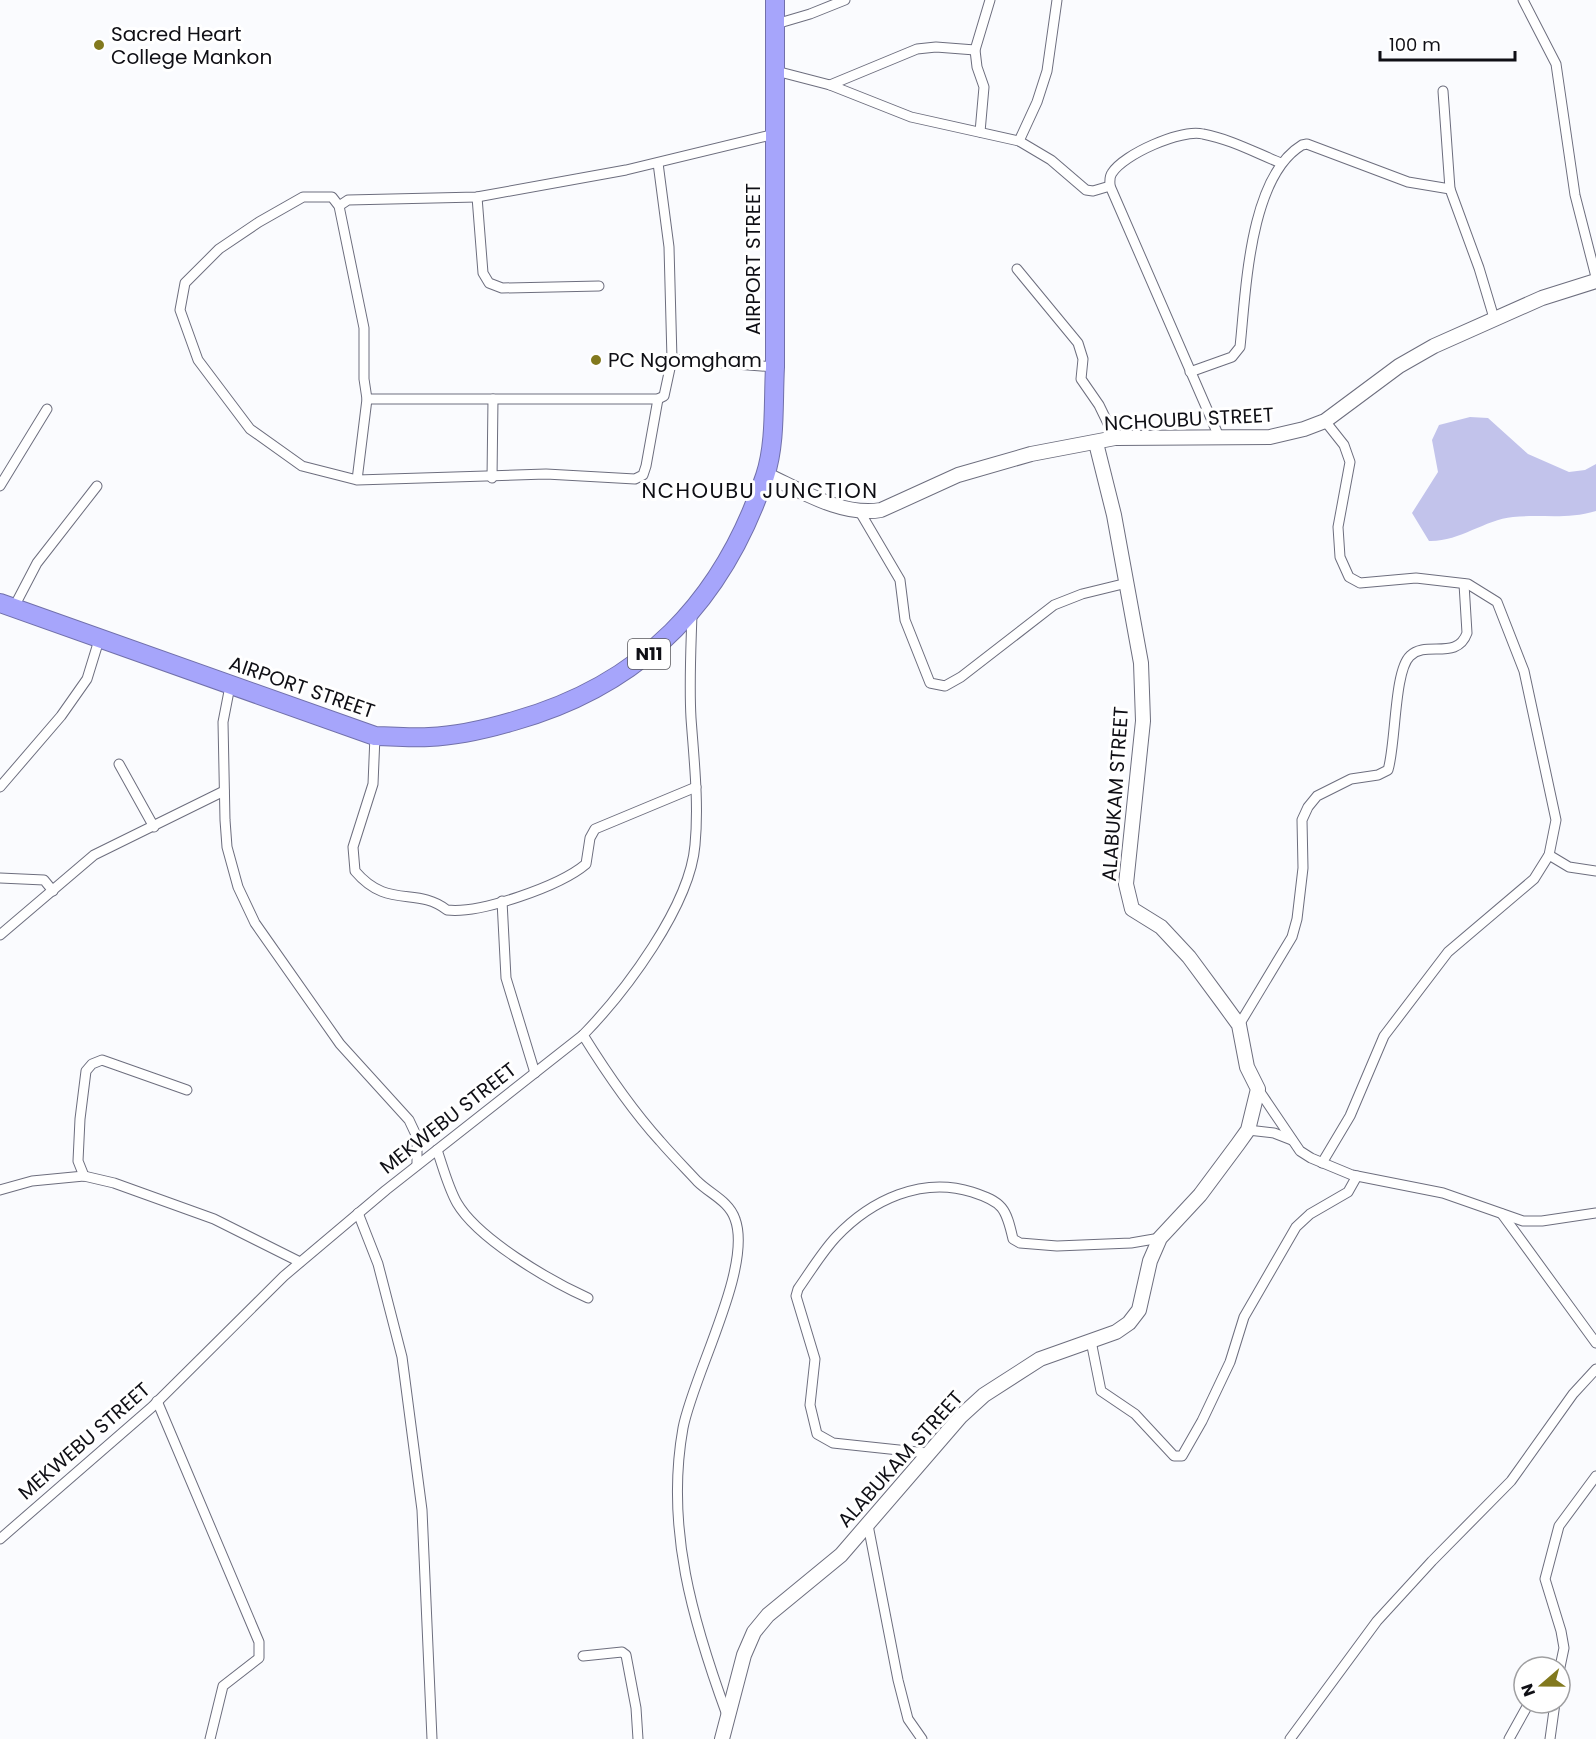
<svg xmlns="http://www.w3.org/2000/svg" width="1596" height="1739" viewBox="0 0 1596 1739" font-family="Poppins,sans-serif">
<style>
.forest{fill:#c2c3eb}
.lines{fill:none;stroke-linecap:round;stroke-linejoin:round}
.street-casing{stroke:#6d6e7e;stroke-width:11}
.secondary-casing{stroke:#6d6e7e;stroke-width:16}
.highway-casing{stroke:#7170aa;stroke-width:20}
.street{stroke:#fff;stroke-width:9}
.secondary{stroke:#fff;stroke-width:14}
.highway{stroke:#a6a5fb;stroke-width:18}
.poi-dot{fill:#82791e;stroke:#fff;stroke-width:2}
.labels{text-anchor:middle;stroke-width:6;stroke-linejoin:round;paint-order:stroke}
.shield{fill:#fff;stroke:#57575b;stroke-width:1.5}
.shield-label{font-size:18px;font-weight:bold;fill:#0f0f15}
.poi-label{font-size:20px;fill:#0f0f15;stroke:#fff;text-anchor:start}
.street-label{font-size:20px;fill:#0f0f15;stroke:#fff}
.neighbourhood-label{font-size:21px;letter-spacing:1.5px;fill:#0f0f15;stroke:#fff}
</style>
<rect width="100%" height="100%" fill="#fafbfe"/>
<path class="forest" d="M1470,417L1488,418L1528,454L1569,472L1585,470L1596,464V511C1565,520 1544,514 1513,517C1484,520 1459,542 1429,541L1412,513L1438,472L1432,440L1439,425Z"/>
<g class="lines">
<defs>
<g id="street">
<polyline points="1523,0 1556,64 1575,195 1596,277"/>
<polyline points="776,24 810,14 845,0"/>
<polyline points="776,71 830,85 911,117 1019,141 1051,160 1086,190 1093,191 1110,186"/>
<polyline points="830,85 917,49 936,47 975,50"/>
<polyline points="1443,91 1450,189"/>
<polyline points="980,132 984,87 977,67 975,50 990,0"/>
<polyline points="1019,141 1037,102 1047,71 1057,0"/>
<polyline points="658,163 669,247 672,359"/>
<polyline points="477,197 483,273 489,283 502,288 599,286"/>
<polyline points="339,206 348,200 477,197 626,170 775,134"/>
<polyline points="1017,269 1078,343 1083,359 1081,379 1099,405 1115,438"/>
<path d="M1190,372L1232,357L1240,347C1246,291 1249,177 1302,145L1307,144L1408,182L1450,189L1479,268L1494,318"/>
<polyline points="367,399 658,399 664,396 672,359 775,367"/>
<path d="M1220,439L1110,186C1110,181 1109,177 1112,173C1124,154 1181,129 1203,134C1230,139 1256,153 1281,163"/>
<polyline points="492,478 493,399"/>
<polyline points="357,480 367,399 364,379 364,328 339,206 332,197 303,197 259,222 219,249 185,283 180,310 198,360 250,429 302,466 357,480 546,474 635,479 643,475 646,466 658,399"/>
<polyline points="0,486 47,409"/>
<polyline points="860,512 900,580 905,620 930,683 945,686 961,677 1054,605 1082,594 1127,583"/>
<polyline points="14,607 37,563 97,486"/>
<polyline points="230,686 223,722 225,820 227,847 238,887 255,923 340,1044 409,1120 417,1137 417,1165"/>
<path d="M375,736L373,784L353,847L355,871C388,910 416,886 447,910C480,914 560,886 586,864L590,838L595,829L696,787"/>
<polyline points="119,764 154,827"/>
<polyline points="0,787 61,716 87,679 99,640"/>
<polyline points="1549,855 1569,867 1596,871"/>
<polyline points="0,878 44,880 53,891"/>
<polyline points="502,901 506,978 535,1073"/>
<polyline points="0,935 94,855 224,791"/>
<path d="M1239,1025L1292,937L1297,919L1303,868L1302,820L1308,807L1317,796L1351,779L1378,775L1388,770C1396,744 1394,671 1410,656C1426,640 1457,661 1467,633L1464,584"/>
<path d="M583,1035C606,1072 631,1109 660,1141C672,1155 685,1168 697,1181C710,1194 729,1201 735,1219C753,1267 693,1375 683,1428C665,1528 693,1622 727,1715"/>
<polyline points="1258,1089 1300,1151 1311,1158 1352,1175 1443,1193 1523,1221 1542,1221 1596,1213"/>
<polyline points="1248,1130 1274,1133 1292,1140"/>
<path d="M437,1150C443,1167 448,1187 457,1203C478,1239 550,1281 588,1298"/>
<polyline points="1322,1163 1350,1116 1384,1036 1448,952 1534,879 1549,855 1556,820 1524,671 1497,602 1468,584 1416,578 1360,583 1349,577 1340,557 1338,527 1350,462 1344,445 1325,421"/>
<polyline points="84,1176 78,1161 80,1119 86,1071 92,1064 102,1060 187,1090"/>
<polyline points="0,1190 32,1181 84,1176 114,1183 214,1219 300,1262"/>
<polyline points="358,1213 378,1264 402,1357 422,1510 432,1739"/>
<polyline points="1502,1214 1596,1343"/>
<polyline points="1091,1341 1101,1391 1135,1414 1174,1456 1182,1456 1202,1421 1230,1362 1244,1317 1296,1227 1310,1214 1348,1192 1357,1176"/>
<polyline points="157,1401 259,1642 259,1658 223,1686 210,1739"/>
<path d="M927,1453L833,1443L817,1434L810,1405L815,1359L796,1296L798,1289C810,1272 822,1252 836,1237C871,1200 922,1176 972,1192C1003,1202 1006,1208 1013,1239L1020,1243L1057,1246L1131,1243L1160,1238"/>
<polyline points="868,1525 898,1680 908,1719 922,1739"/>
<path d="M0,1539L152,1407L284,1276L386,1190L583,1035C625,992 690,906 695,845C699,803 694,760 691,718C689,683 691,648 692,613"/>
<polyline points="583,1656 622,1652 626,1655 636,1708 638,1739"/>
<polyline points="1560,1667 1564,1648 1561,1631 1545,1579 1559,1526 1596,1476"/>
<polyline points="1290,1739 1377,1621 1432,1561 1511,1481 1573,1394 1596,1369"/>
<polyline points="1509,1739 1529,1703"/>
<polyline points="1550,1739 1555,1703"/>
</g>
<g id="secondary">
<path d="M765,474C800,490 842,517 881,510L958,475L1031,454L1115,438L1270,437L1304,429L1325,421L1399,366L1434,346L1542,298L1596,281"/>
<polyline points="722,1739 744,1655 754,1632 768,1615 841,1555 961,1416 984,1395 1040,1359 1116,1332 1129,1323 1139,1310 1150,1261 1160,1238 1200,1195 1238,1144 1248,1130 1258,1089 1247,1067 1239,1025 1223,1003 1189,957 1161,927 1132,909 1126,884 1143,721 1141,663 1114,515 1096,443"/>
</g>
<path id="highway" d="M0,603L375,736C393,736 411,738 429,737C457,736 487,729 514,721C642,685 723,602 765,476C776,443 773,402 775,367V0"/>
</defs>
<use href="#street" class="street-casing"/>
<use href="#secondary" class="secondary-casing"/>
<use href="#highway" class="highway-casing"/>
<use href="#street" class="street"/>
<use href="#secondary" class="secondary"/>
<use href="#highway" class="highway"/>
</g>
<g class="poi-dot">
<circle cx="99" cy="45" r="6"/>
<circle cx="596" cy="360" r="6"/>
</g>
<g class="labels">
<rect class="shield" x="628" y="639" width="42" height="30" rx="4.5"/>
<g class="shield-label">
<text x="649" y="660">N11</text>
</g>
<g class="poi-label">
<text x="111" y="41">Sacred Heart<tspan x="111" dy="23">College Mankon</tspan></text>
<text x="608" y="367">PC Ngomgham</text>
</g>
<g class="street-label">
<text transform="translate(753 259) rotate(-90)" y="7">AIRPORT STREET</text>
<text transform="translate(1189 419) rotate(-3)" y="7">NCHOUBU STREET</text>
<text transform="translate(302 687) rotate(19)" y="7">AIRPORT STREET</text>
<text transform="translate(1115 794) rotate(-86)" y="7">ALABUKAM STREET</text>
<text transform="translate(448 1118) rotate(-38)" y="7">MEKWEBU STREET</text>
<text transform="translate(84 1441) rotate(-41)" y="7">MEKWEBU STREET</text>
<text transform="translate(900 1459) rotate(-48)" y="7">ALABUKAM STREET</text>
</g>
<g class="neighbourhood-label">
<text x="760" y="498">NCHOUBU JUNCTION</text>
</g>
</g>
<g transform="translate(1542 1685) rotate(250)"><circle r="28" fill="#ffffff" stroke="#9f9fa1" stroke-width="1.5"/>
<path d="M0-4.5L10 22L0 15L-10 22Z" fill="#82791e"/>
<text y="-9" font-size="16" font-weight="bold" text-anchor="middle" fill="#0f0f15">N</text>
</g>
<path d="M1380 51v9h135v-9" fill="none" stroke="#0f0f15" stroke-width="3"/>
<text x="1389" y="51" font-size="18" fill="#0f0f15" stroke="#ffffff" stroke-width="4.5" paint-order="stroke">100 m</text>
</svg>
